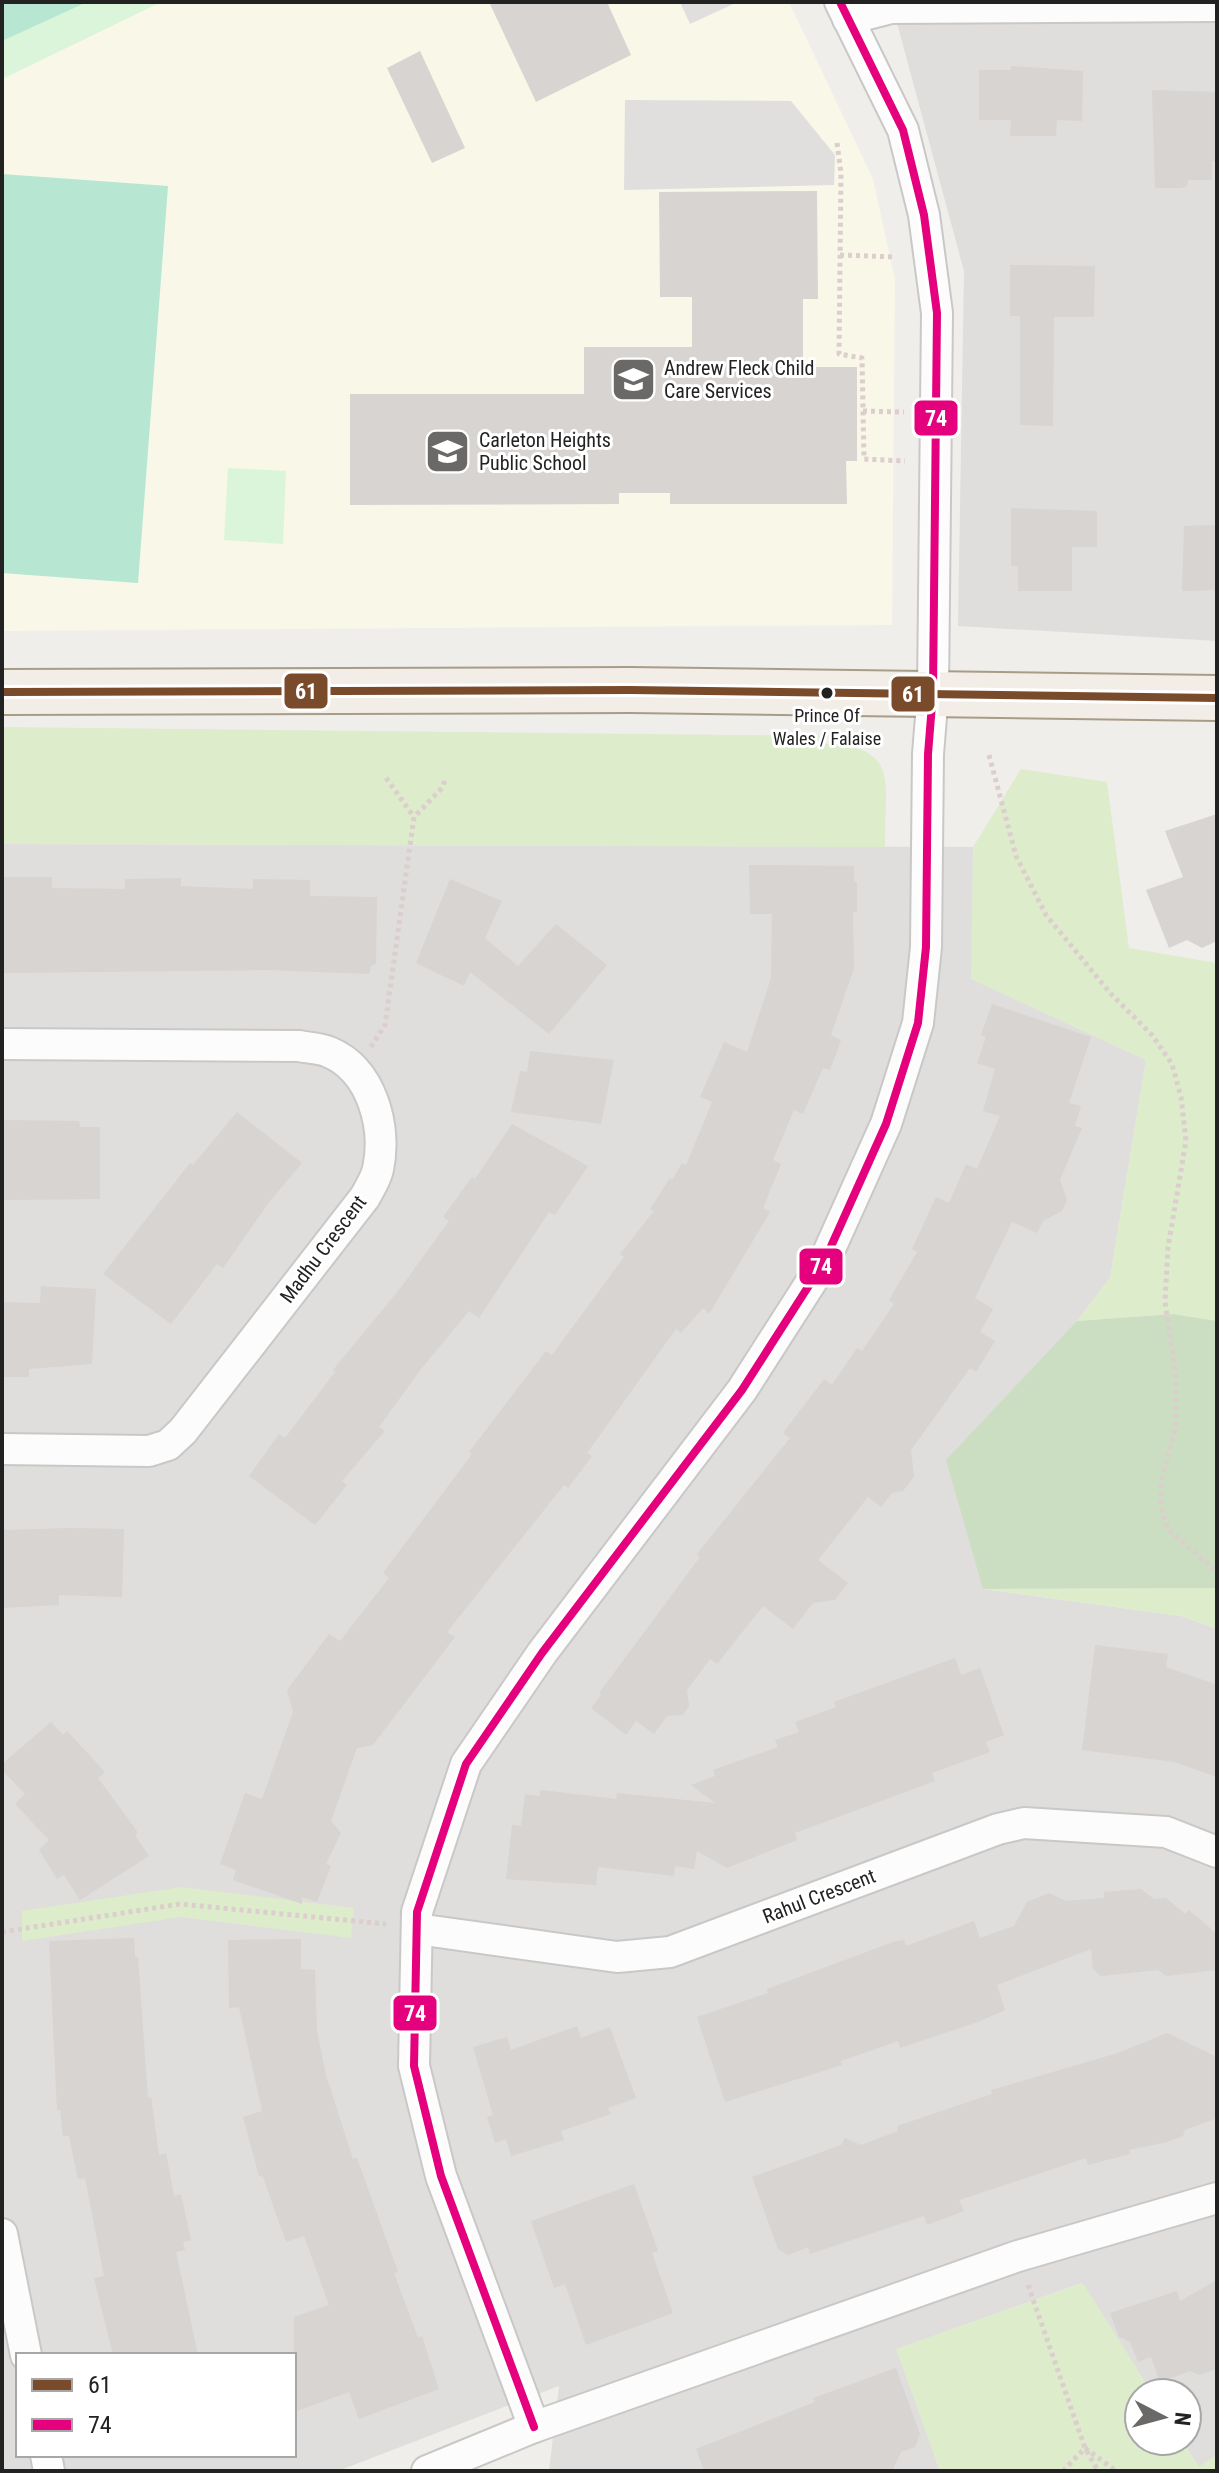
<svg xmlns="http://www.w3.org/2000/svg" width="1219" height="2473" viewBox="0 0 1219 2473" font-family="'Roboto Condensed',sans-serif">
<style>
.residential{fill:#dfdedc;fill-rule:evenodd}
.education{fill:#f8f7e8}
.grass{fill:#ddeccb}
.forest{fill:#cbdec1}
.park{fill:#daf5da}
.pitch{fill:#b7e6d2}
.parking{fill:#e0dfde}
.building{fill:#d7d4d2}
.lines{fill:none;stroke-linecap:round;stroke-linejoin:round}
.minor-casing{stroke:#c9c8c7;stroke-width:34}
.primary-casing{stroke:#a79c86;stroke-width:48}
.path{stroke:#dccecd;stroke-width:5;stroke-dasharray:4 4;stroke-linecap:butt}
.minor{stroke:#fdfcfc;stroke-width:30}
.primary{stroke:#f3ede7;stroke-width:44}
.bus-1-casing{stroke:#fff;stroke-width:14}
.bus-2-casing{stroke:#fff;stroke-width:14}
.bus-1{stroke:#7a4b2a;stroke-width:8}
.bus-2{stroke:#e5007d;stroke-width:8}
.bus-dot{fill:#222;stroke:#fff;stroke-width:3}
.labels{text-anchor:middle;stroke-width:6;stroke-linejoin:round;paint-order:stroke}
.bus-label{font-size:18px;fill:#222;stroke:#fff}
.poi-label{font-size:20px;fill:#222;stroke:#fff;text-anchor:start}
.street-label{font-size:20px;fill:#222;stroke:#fff}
.line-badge{stroke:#fff;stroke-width:3}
.badge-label{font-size:22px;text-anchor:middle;font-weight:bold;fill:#fff}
</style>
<rect width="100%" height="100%" fill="#f0eeeb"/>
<g class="residential">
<polygon points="1217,2 1217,641 958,626 964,271 894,12"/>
<path d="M2,844L973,847L972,979L1146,1060L1110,1278L1077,1321L983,1589L1181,1616L1217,1629V2455L1199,2467L1182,2441H1187V2393H1152L1082,2283L897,2349L940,2471H549L559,2386L338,2471H2ZM18,2355H294V2455H18Z"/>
</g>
<polygon class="education" points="161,2 789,2 873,179 895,279 892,625 2,631 2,79"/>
<g class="grass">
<path d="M2,727L821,736V743C902,747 884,780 885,847L2,844Z"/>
<polygon points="1021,769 1107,782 1129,948 1217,963 1217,1321 1173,1314 1077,1321 1110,1278 1146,1060 971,979 973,847"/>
<polygon points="1217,1588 1217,1629 1181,1616 983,1589"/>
<polygon points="181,1887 354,1908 351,1938 181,1917 22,1941 22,1911"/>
<polygon points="1083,2283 1152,2393 1139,2393 1139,2441 1182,2441 1199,2467 1217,2455 1217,2471 940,2471 896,2349"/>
</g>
<polygon class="forest" points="1173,1314 1217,1321 1217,1588 983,1589 946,1460 1077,1321"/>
<g class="park">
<polygon points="2,2 161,2 2,79"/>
<polygon points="228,468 286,471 283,544 224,540"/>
</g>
<g class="pitch">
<polygon points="2,2 87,2 2,41"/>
<polygon points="2,174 168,186 138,583 2,573"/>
</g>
<g class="parking">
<polygon points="680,2 738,2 690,24"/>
<polygon points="625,100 791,101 835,155 834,185 624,190"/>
</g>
<g class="building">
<polygon points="489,2 607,2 631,55 536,102"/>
<polygon points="420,51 465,148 432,163 387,68"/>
<polygon points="1011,66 1083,71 1082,121 1057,120 1056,136 1010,136 1011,120 979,120 979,70 1011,70"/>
<polygon points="1152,90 1217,92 1217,161 1212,161 1212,180 1188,180 1187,186 1181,188 1155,188"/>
<polygon points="817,191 818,299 803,299 803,367 857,367 857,461 846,461 847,504 670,504 670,493 619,493 619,504 350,505 350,394 584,394 584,347 692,347 692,297 660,297 659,192"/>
<polygon points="1010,265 1095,266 1094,317 1054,317 1053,426 1020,425 1020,316 1010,316"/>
<polygon points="1011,508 1097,511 1097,547 1072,547 1072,591 1018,591 1018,566 1011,566"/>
<polygon points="1217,525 1217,590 1182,591 1184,526"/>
<polygon points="1217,814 1217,941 1202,948 1187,940 1169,948 1146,890 1183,877 1165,831"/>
<polygon points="749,865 854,866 854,882 857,882 857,912 853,912 854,968 831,1035 841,1040 830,1070 823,1068 803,1114 794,1110 773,1160 781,1164 763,1208 770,1212 709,1314 703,1308 681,1333 676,1329 587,1453 592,1456 568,1488 564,1485 447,1632 455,1637 373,1745 357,1748 331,1821 341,1833 326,1864 331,1866 317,1902 302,1897 302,1904 233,1880 236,1870 220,1864 245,1793 262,1799 293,1712 287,1690 329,1634 340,1641 389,1578 383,1573 472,1454 469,1452 546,1351 552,1355 624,1257 620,1254 654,1211 650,1209 670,1178 672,1180 682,1163 686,1165 712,1102 700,1097 724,1042 747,1052 771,978 772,914 750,914"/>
<polygon points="2,877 52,877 52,888 125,889 125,879 181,878 181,886 253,889 253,879 310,880 310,896 377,897 376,964 371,966 369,974 268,970 2,973"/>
<polygon points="450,879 502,901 485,938 518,966 556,924 607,965 549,1034 470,972 464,986 416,963"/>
<polygon points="992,1004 1091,1037 1069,1103 1081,1106 1075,1126 1082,1128 1060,1180 1067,1200 1062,1211 1043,1221 1037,1233 1012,1222 975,1298 993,1309 980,1332 995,1341 976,1372 970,1368 911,1450 914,1477 903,1491 892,1493 881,1507 868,1497 818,1560 848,1583 835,1600 813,1603 793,1629 763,1606 717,1664 710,1659 687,1690 689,1706 683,1715 667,1716 654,1734 636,1721 626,1735 591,1708 601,1695 599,1693 700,1557 697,1554 790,1438 783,1433 824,1379 832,1385 857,1348 862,1351 894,1304 889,1300 917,1252 912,1249 936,1197 949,1203 966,1164 977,1169 1000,1116 983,1111 995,1069 977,1063 986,1037 981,1035"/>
<polygon points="530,1051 614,1060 601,1124 511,1112 520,1071 527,1072"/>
<polygon points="237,1112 302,1163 270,1201 223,1268 217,1264 171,1324 103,1274 190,1163 193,1165"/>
<polygon points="2,1120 79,1121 80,1127 100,1127 100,1199 2,1200"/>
<polygon points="512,1124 588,1166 555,1215 549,1212 479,1318 469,1311 421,1369 379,1427 385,1431 342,1481 347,1485 315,1525 249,1476 279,1434 285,1438 335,1372 333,1370 402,1286 449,1221 443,1217 472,1177 475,1179"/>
<polygon points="41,1286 96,1289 92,1364 29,1369 29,1377 2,1377 2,1302 40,1303"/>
<polygon points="69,1528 124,1529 122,1597 59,1595 59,1605 3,1608 4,1530"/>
<polygon points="1095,1645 1168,1654 1166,1667 1217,1685 1217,1777 1174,1762 1082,1750"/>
<polygon points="955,1658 961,1675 980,1668 1004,1735 986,1742 990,1752 932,1773 935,1781 795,1833 797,1840 727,1868 697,1851 694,1869 675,1866 674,1876 598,1867 596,1885 506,1879 512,1825 521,1826 525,1794 539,1796 541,1790 616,1799 617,1793 715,1803 691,1785 715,1776 713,1770 778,1747 775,1740 799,1732 795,1722 836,1707 834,1702"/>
<polygon points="51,1722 63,1735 67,1731 105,1772 98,1778 137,1831 136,1837 149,1856 80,1900 64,1875 57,1879 39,1850 49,1840 15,1804 25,1794 2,1770 2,1764"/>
<polygon points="1141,1889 1154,1899 1166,1898 1185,1914 1189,1910 1217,1934 1217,1970 1166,1976 1158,1970 1101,1976 1093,1969 1091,1949 997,1985 1005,2010 978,2022 900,2048 898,2041 841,2061 842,2065 725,2102 697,2017 768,1993 767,1989 896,1941 904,1940 906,1946 974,1921 980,1938 1014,1926 1027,1902 1049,1893 1066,1901 1104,1898 1104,1892"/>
<polygon points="134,1938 135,1957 138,1957 148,2098 151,2097 159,2155 166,2153 174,2196 181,2194 191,2240 183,2242 185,2250 176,2252 198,2355 113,2355 94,2278 104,2276 85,2178 78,2179 69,2136 63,2136 60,2110 57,2110 49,1941"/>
<polygon points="301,1939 301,1969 315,1970 317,2031 326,2075 353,2159 357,2158 398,2272 394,2273 418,2338 422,2336 439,2389 359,2419 349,2392 294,2412 294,2317 329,2305 304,2236 286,2242 263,2177 259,2176 243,2117 262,2111 239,2007 229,2008 228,1940"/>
<polygon points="577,2026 581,2038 610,2027 636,2098 608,2108 611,2114 561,2131 564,2140 511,2156 506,2139 495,2143 487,2117 493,2115 473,2047 507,2037 511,2050"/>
<polygon points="1167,2033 1217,2057 1217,2118 1185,2130 1183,2136 1167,2142 1129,2150 1130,2154 1088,2165 1086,2158 959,2200 964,2211 927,2225 924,2216 810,2254 808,2247 788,2255 778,2249 752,2177 841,2145 845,2138 861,2145 898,2131 897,2126 992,2094 991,2090 1118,2053"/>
<polygon points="634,2184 658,2251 652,2253 673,2313 586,2345 565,2284 554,2288 531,2221"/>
<polygon points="1217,2280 1217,2369 1199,2375 1190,2371 1160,2382 1151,2357 1138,2362 1130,2342 1119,2337 1110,2313 1177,2291 1180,2301"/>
<polygon points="896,2368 920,2434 915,2447 901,2452 892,2471 704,2471 696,2449 815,2402 813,2398"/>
</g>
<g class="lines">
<defs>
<g id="minor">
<polyline points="848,19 891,8 1217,6"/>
<path d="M2,1044L299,1046C308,1048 320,1048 329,1052C372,1070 387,1127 378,1169C376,1179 369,1189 365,1197L183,1431L168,1445L149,1451L2,1449"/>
<polyline points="417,1929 617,1957 670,1952 998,1829 1024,1823 1166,1832 1217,1852"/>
<polyline points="2,2234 26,2355"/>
<polyline points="534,2427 441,2176 414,2066 417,1912 466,1764 542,1653 742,1390 824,1262 886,1124 918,1023 926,947 928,754 933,692 937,313 924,215 903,130 840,2"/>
<polyline points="46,2455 49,2471"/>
<polyline points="427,2471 534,2427 1018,2256 1217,2198"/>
</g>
<polyline id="primary" points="2,692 630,690 1217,698"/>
</defs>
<use href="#minor" class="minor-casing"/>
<use href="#primary" class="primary-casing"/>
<g class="path">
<polyline points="837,143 841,173 839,354 862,358 864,459 905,461"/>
<polyline points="840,255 896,257"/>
<polyline points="863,411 904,412"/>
<polyline points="989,755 1016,856 1046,915 1111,994 1152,1035 1172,1064 1181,1097 1186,1141 1168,1247 1165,1302 1176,1377 1176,1425 1161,1481 1161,1507 1168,1529 1217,1572"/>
<polyline points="386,778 414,817"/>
<polyline points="371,1047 385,1025 414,817 442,788 446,778"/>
<polyline points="2,1932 180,1904 386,1924"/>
<polyline points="1028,2285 1085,2448 1098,2471"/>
<polyline points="1063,2471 1085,2448 1116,2471"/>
</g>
<use href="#minor" class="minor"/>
<use href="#primary" class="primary"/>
<defs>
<polyline id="bus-1" points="2,692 630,690 1217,698"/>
<polyline id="bus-2" points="534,2427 441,2176 414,2066 417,1912 466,1764 542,1653 742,1390 824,1262 886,1124 918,1023 926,947 928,754 933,692 937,313 924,215 903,130 840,2"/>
</defs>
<use href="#bus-1" class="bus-1-casing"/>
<use href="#bus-2" class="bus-2-casing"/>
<use href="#bus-1" class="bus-1"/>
<use href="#bus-2" class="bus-2"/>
</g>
<defs>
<symbol id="school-square" viewBox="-11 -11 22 22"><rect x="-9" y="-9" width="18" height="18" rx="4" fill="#6a6968" stroke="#fff"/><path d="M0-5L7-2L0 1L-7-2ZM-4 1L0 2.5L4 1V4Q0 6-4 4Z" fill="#fff"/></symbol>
</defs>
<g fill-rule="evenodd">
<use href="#school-square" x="608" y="354" width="51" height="51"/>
<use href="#school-square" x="422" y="426" width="51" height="51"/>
</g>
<circle class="bus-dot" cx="827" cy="693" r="7"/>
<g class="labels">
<g class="bus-label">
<text x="827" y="722">Prince Of<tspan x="827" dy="23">Wales / Falaise</tspan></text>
</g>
<g class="poi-label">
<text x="664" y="375">Andrew Fleck Child<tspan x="664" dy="23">Care Services</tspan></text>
<text x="479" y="447">Carleton Heights<tspan x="479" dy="23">Public School</tspan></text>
</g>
<g class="street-label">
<text transform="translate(323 1249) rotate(-53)" y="7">Madhu Crescent</text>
<text transform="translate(819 1896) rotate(-21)" y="7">Rahul Crescent</text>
</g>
</g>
<g class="line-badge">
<rect x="913" y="399" width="46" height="38" rx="8" fill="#e5007d"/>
<rect x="283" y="672" width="46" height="38" rx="8" fill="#7a4b2a"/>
<rect x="890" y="675" width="46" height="38" rx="8" fill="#7a4b2a"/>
<rect x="798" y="1247" width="46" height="39" rx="8" fill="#e5007d"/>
<rect x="392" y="1994" width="46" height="38" rx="8" fill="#e5007d"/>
</g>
<g class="badge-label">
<text x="936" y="426">74</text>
<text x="306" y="699">61</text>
<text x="913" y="702">61</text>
<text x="821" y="1274">74</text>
<text x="415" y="2021">74</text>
</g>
<rect width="1219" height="2473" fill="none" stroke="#222222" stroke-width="8"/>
<rect x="16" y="2353" width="280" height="104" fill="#ffffff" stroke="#a7a7a7" stroke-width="2"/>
<rect x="32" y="2379" width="40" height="12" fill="#7a4b2a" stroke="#a7a7a7" stroke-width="2"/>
<text x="88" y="2393" font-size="24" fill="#222222">61</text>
<rect x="32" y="2419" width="40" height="12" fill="#e5007d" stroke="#a7a7a7" stroke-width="2"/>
<text x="88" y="2433" font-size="24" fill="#222222">74</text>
<g transform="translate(1163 2417) rotate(96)"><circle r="38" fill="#ffffff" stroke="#a7a7a7" stroke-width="2"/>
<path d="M0-6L14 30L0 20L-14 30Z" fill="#6a6968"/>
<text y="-12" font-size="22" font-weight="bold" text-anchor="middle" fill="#222222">N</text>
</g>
</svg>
